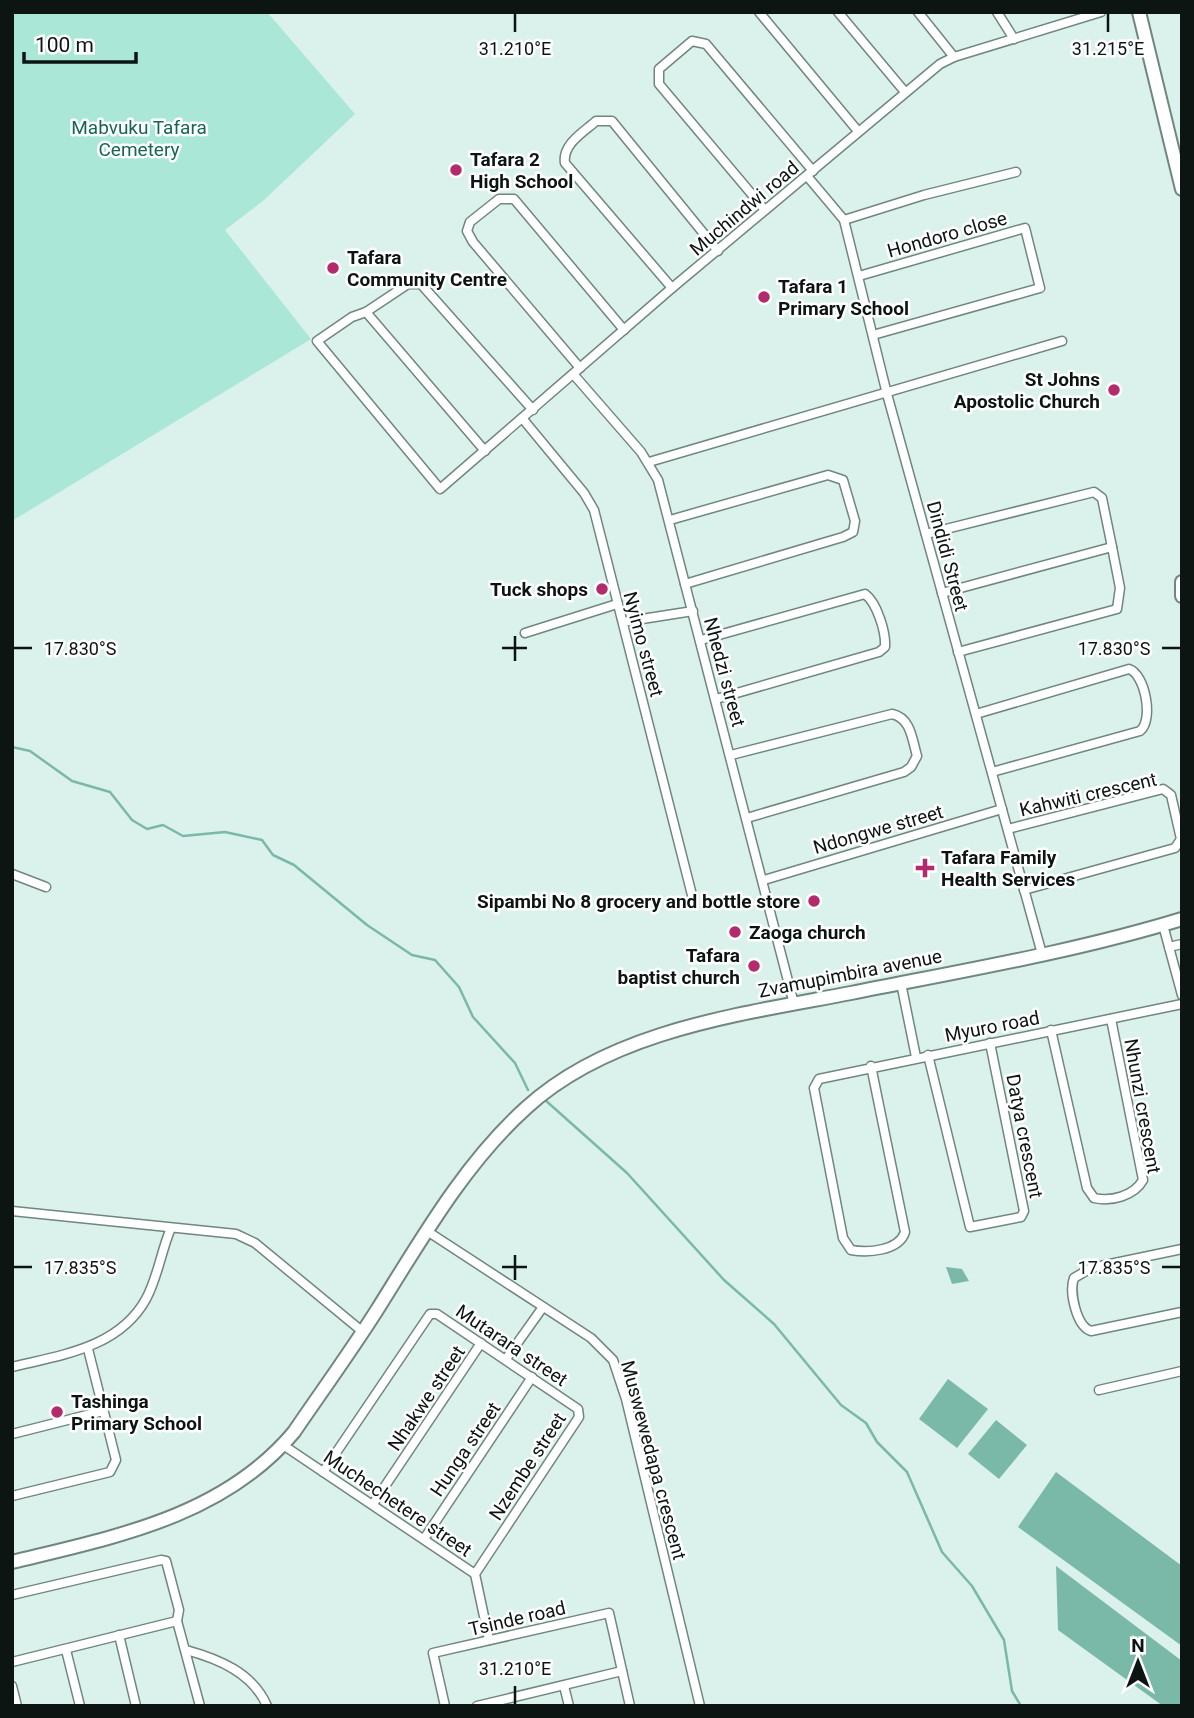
<svg xmlns="http://www.w3.org/2000/svg" width="1194" height="1718" viewBox="0 0 1194 1718" font-family="Roboto,sans-serif">
<style>
.green{fill:#aae7d7}
.water{fill:#7ab8a8}
.lines{fill:none;stroke-linecap:round;stroke-linejoin:round}
.stream{stroke:#7ab8a8;stroke-width:2.5}
.street-casing{stroke:#70867f;stroke-width:11}
.secondary-casing{stroke:#70867f;stroke-width:16}
.street{stroke:#fff;stroke-width:8}
.secondary{stroke:#fff;stroke-width:12}
.ticks{fill:none;stroke:#0d1513;stroke-width:2.5}
.poi-dot{fill:#b32b6c;stroke:#fff;stroke-width:2.5}
.labels{text-anchor:middle;stroke-width:5;stroke-linejoin:round;paint-order:stroke}
.park-label{font-size:19px;fill:#166657;stroke:#fff}
.poi-label{font-size:19px;font-weight:bold;fill:#0d1513;stroke:#fff;text-anchor:start}
.street-label{font-size:19px;fill:#0d1513;stroke:#fff}
.ticks-label{font-size:18px;text-anchor:middle;fill:#0d1513;stroke:#fff;stroke-width:5;stroke-linejoin:round;paint-order:stroke}
</style>
<rect width="100%" height="100%" fill="#daf2eb"/>
<polygon class="green" points="12,12 267,12 355,114 264,200 225,230 311,339 12,521"/>
<g class="water">
<polygon points="946,1267 962,1269 969,1281 952,1284"/>
<polygon points="948,1379 988,1409 957,1448 919,1419"/>
<polygon points="996,1420 1027,1445 999,1479 968,1454"/>
<polygon points="1056,1472 1182,1566 1182,1646 1018,1527"/>
<polygon points="1056,1566 1182,1661 1182,1706 1163,1706 1058,1630"/>
</g>
<g class="lines">
<g class="stream">
<polyline points="12,747 30,751 72,781 110,792 132,820 147,829 163,825 183,836 225,832 262,840 273,855 294,865 367,925 412,955 435,960 459,987 473,1017 515,1063 528,1090"/>
<polyline points="544,1099 627,1173 724,1280 774,1324 841,1405 866,1423 877,1442 907,1472 942,1552 972,1586 1004,1640 1012,1691 1021,1706"/>
</g>
<defs>
<g id="street">
<polyline points="759,12 857,130"/>
<polyline points="838,12 905,92"/>
<polyline points="918,12 954,57"/>
<polyline points="997,12 1014,39"/>
<polyline points="807,176 844,220 887,394 1042,954"/>
<polyline points="765,210 659,84 659,69 692,41 706,44 813,171"/>
<polyline points="844,220 924,195 1016,172"/>
<polyline points="859,276 1025,228 1040,288 873,335"/>
<path d="M672,288L565,163C562,144 584,132 596,121H612L718,251"/>
<polyline points="366,312 352,317 317,341 440,489 672,288 940,64 954,57 1101,12"/>
<polyline points="580,368 473,242 467,231 470,222 499,199 514,199 624,330"/>
<polyline points="574,375 641,452 658,480 794,1004"/>
<polyline points="522,418 584,493 594,510 693,899"/>
<polyline points="485,451 366,312 408,284 421,284 533,410"/>
<polyline points="649,462 1062,341"/>
<polyline points="670,520 828,475 843,480 855,521 853,532 843,537 685,584"/>
<polyline points="926,534 1094,492 1102,498 1112,547"/>
<polyline points="942,593 1112,547 1120,588 1117,609 958,652"/>
<polyline points="623,622 693,611"/>
<polyline points="525,633 617,604"/>
<path d="M701,640L865,594C877,603 886,632 885,647L879,652L716,699"/>
<path d="M976,714L1129,669C1145,674 1154,720 1140,731L992,772"/>
<path d="M731,755L892,714C911,718 912,739 917,756L911,767L904,772L747,818"/>
<polyline points="1008,829 1163,789 1171,795 1181,839 1175,848 1024,890"/>
<polyline points="12,874 46,887"/>
<polyline points="764,880 1002,809"/>
<polyline points="1163,925 1182,995"/>
<polyline points="1169,947 1182,944"/>
<polyline points="901,983 916,1057"/>
<path d="M1051,1030L1087,1188L1094,1198C1111,1202 1134,1196 1143,1180L1111,1019"/>
<polyline points="928,1055 970,1227 1021,1217 1024,1211 990,1043"/>
<path d="M871,1066L905,1232C899,1251 868,1253 851,1250L843,1238L814,1088L819,1079L1182,1004"/>
<polyline points="12,1211 236,1234 255,1243 363,1332"/>
<polyline points="427,1231 591,1338 613,1360 626,1399 700,1706"/>
<path d="M1182,1249L1091,1268L1074,1278C1069,1291 1076,1326 1091,1331L1182,1312"/>
<polyline points="506,1359 543,1307"/>
<path d="M12,1367C61,1355 119,1348 146,1299C158,1277 161,1251 171,1228"/>
<polyline points="1099,1390 1182,1371"/>
<polyline points="12,1434 103,1411"/>
<polyline points="283,1445 475,1574 489,1640"/>
<polyline points="323,1472 430,1314 437,1314 578,1409 579,1417 475,1574"/>
<polyline points="12,1496 110,1472 116,1460 88,1349"/>
<polyline points="373,1504 481,1343"/>
<polyline points="424,1539 532,1377"/>
<polyline points="12,1595 161,1560 166,1561 179,1610 177,1621 200,1706"/>
<polyline points="119,1635 136,1706"/>
<polyline points="66,1650 80,1706"/>
<path d="M186,1650C219,1659 253,1673 267,1706"/>
<polyline points="12,1662 177,1621"/>
<polyline points="12,1686 17,1706"/>
<polyline points="564,1686 569,1706"/>
<polyline points="445,1706 433,1653 609,1613 630,1706"/>
<polyline points="477,1706 622,1671"/>
</g>
<g id="secondary">
<polyline points="1139,12 1182,189"/>
<polyline points="1182,582 1182,596"/>
<path d="M12,1562C114,1537 223,1517 294,1432C322,1391 351,1351 377,1310C421,1240 464,1164 526,1108C611,1030 742,1014 851,993C961,971 1074,952 1182,919"/>
</g>
</defs>
<use href="#street" class="street-casing"/>
<use href="#secondary" class="secondary-casing"/>
<use href="#street" class="street"/>
<use href="#secondary" class="secondary"/>
</g>
<path class="ticks" d="M515,14V32M1108,14V32M515,636V661M14,648H32M502,648H527M1162,648H1180M515,1255V1280M14,1267H32M502,1267H527M1162,1267H1180M515,1686V1704"/>
<g class="poi-dot">
<circle cx="456" cy="170" r="7"/>
<circle cx="333" cy="268" r="7"/>
<circle cx="764" cy="297" r="7"/>
<circle cx="1114" cy="390" r="7"/>
<circle cx="602" cy="589" r="7"/>
<path d="M921.5 857.5h7v7h7v7h-7v7h-7v-7h-7v-7h7z"/>
<circle cx="814" cy="901" r="7"/>
<circle cx="735" cy="932" r="7"/>
<circle cx="754" cy="966" r="7"/>
<circle cx="57" cy="1412" r="7"/>
</g>
<g class="labels">
<g class="park-label">
<text x="139" y="134">Mabvuku Tafara<tspan x="139" dy="22">Cemetery</tspan></text>
</g>
<g class="poi-label">
<text x="470" y="166">Tafara 2<tspan x="470" dy="22">High School</tspan></text>
<text x="347" y="264">Tafara<tspan x="347" dy="22">Community Centre</tspan></text>
<text x="778" y="293">Tafara 1<tspan x="778" dy="22">Primary School</tspan></text>
<text x="1100" y="386" text-anchor="end">St Johns<tspan x="1100" dy="22">Apostolic Church</tspan></text>
<text x="588" y="596" text-anchor="end">Tuck shops</text>
<text x="941" y="864">Tafara Family<tspan x="941" dy="22">Health Services</tspan></text>
<text x="800" y="908" text-anchor="end">Sipambi No 8 grocery and bottle store</text>
<text x="749" y="939">Zaoga church</text>
<text x="740" y="962" text-anchor="end">Tafara<tspan x="740" dy="22">baptist church</tspan></text>
<text x="71" y="1408">Tashinga<tspan x="71" dy="22">Primary School</tspan></text>
</g>
<g class="street-label">
<text transform="translate(744 208) rotate(-40)" y="7">Muchindwi road</text>
<text transform="translate(947 234) rotate(-16)" y="7">Hondoro close</text>
<text transform="translate(948 556) rotate(75)" y="7">Dindidi Street</text>
<text transform="translate(644 644) rotate(75)" y="7">Nyimo street</text>
<text transform="translate(725 672) rotate(75)" y="7">Nhedzi street</text>
<text transform="translate(1088 794) rotate(-13)" y="7">Kahwiti crescent</text>
<text transform="translate(878 829) rotate(-16)" y="7">Ndongwe street</text>
<text transform="translate(850 973) rotate(-11)" y="7">Zvamupimbira avenue</text>
<text transform="translate(992 1026) rotate(-11)" y="7">Myuro road</text>
<text transform="translate(1143 1106) rotate(80)" y="7">Nhunzi crescent</text>
<text transform="translate(1025 1136) rotate(79)" y="7">Datya crescent</text>
<text transform="translate(512 1345) rotate(34)" y="7">Mutarara street</text>
<text transform="translate(426 1398) rotate(-56)" y="7">Nhakwe street</text>
<text transform="translate(465 1449) rotate(-56)" y="7">Hunga street</text>
<text transform="translate(654 1460) rotate(75)" y="7">Muswewedapa crescent</text>
<text transform="translate(527 1466) rotate(-57)" y="7">Nzembe street</text>
<text transform="translate(398 1503) rotate(34)" y="7">Muchechetere street</text>
<text transform="translate(517 1618) rotate(-13)" y="7">Tsinde road</text>
</g>
</g>
<g class="ticks-label">
<text x="515" y="55">31.210°E</text>
<text x="1108" y="55">31.215°E</text>
<text x="80" y="655">17.830°S</text>
<text x="1114" y="655">17.830°S</text>
<text x="80" y="1274">17.835°S</text>
<text x="1114" y="1274">17.835°S</text>
<text x="515" y="1675">31.210°E</text>
</g>
<rect width="1194" height="1718" fill="none" stroke="#0d1513" stroke-width="28"/>
<g transform="translate(1138 1662)" stroke="#ffffff" stroke-width="5" paint-order="stroke">
<path d="M0-5L12 26L0 18L-12 26Z" fill="#0d1513"/>
<text y="-10" font-size="19" font-weight="bold" text-anchor="middle" fill="#0d1513">N</text>
</g>
<path d="M24 52v10h112v-10" fill="none" stroke="#0d1513" stroke-width="3.5"/>
<text x="35" y="52" font-size="21" fill="#0d1513" stroke="#ffffff" stroke-width="5" paint-order="stroke">100 m</text>
</svg>
